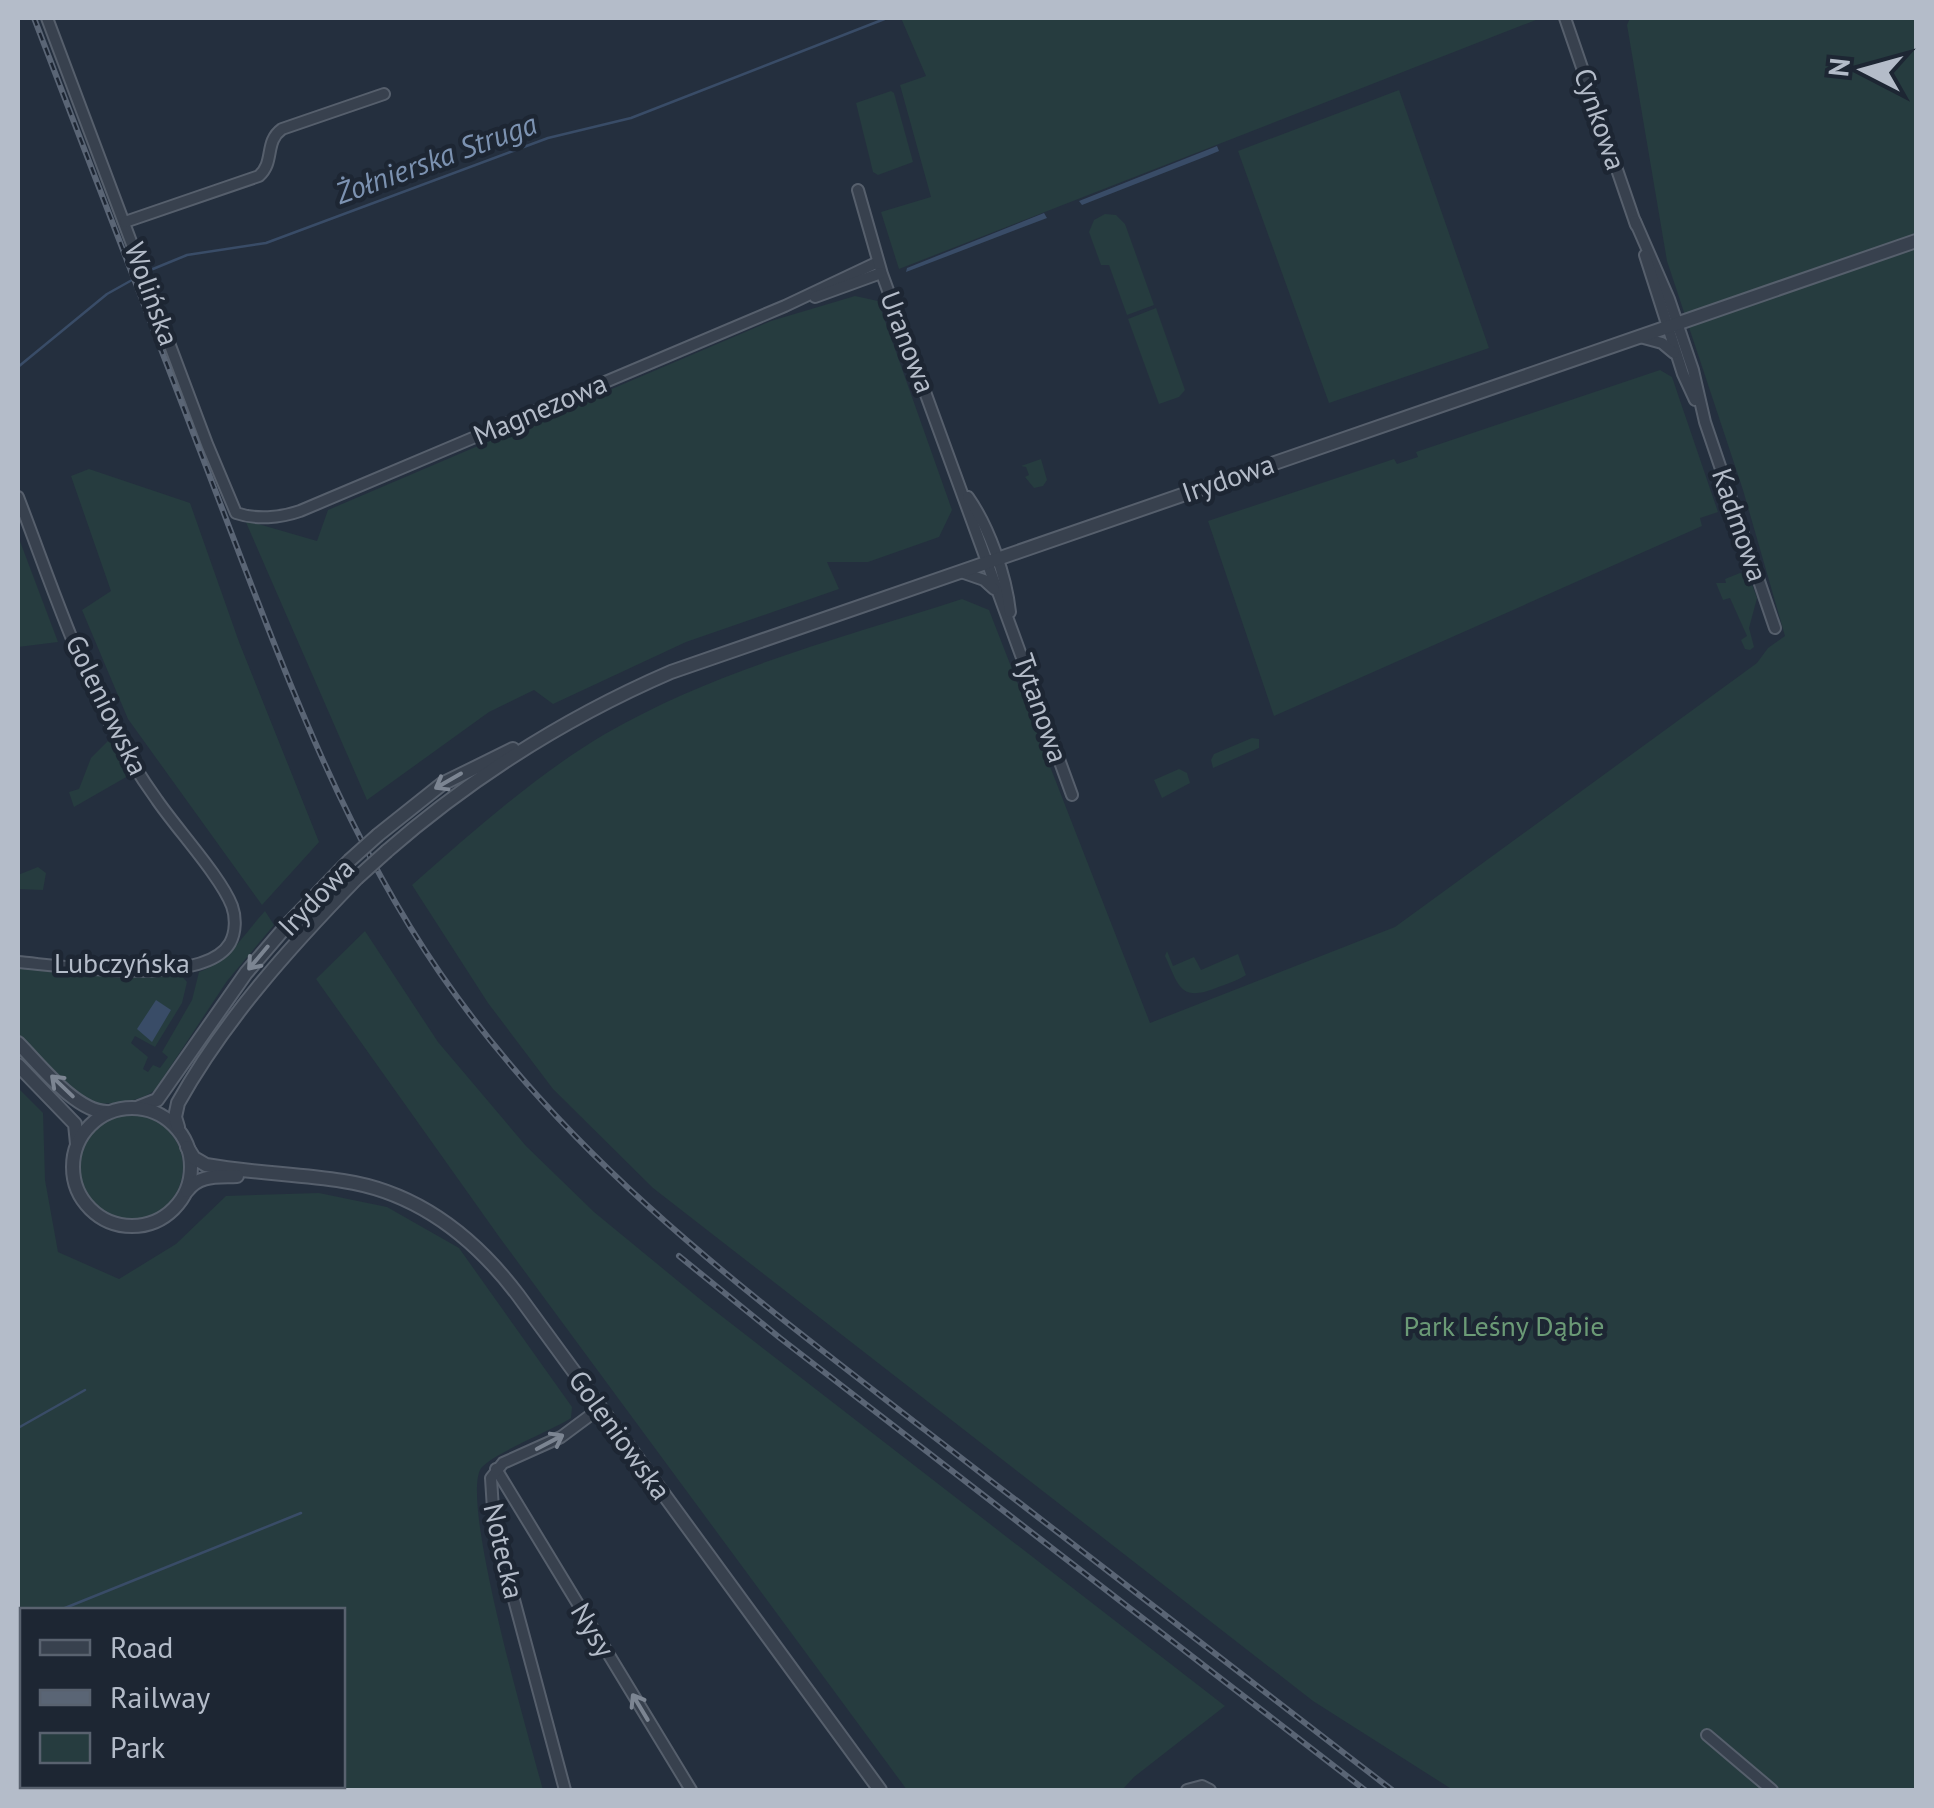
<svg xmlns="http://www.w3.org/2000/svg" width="1934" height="1808" viewBox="0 0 1934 1808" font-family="'PT Sans',sans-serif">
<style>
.green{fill:#263c3f;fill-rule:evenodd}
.water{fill:#394c67}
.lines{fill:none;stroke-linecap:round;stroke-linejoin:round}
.stream{stroke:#394c67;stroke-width:2.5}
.minor-casing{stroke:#565f6c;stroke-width:14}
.tertiary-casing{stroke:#565f6c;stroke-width:16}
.minor{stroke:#38414e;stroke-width:10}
.tertiary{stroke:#38414e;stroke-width:12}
.rail-casing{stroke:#5a6575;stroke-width:6}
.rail{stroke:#1d2633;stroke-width:2.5;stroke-dasharray:8;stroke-linecap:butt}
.tertiary-bridge-casing{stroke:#565f6c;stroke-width:16;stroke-linecap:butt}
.tertiary-bridge{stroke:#38414e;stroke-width:12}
.oneway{stroke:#7c8592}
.labels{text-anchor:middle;stroke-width:9;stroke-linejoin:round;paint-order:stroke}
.street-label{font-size:28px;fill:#b4bcc9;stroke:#1d2633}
.park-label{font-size:28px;fill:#6b9a76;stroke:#1d2633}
.water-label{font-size:30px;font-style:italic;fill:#7c92b1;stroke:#1d2633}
</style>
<rect width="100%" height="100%" fill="#242f3e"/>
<g class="green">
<polygon points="901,18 1541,18 899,269 881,212 931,197 900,85 926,76"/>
<path d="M1630,18H1916V1790H1453L1313,1701L653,1188L553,1089L488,1003L412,885C472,832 536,775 605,734C715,670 842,638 962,599L989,610L1150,1023L1395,927L1757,663L1768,648L1785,636L1743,490L1667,261L1627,25Z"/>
<polygon points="1399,90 1489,348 1329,403 1238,151"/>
<polygon points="891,91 894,93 913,162 878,175 873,172 856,103"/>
<polygon points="1105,214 1116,215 1125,224 1154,305 1127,315 1109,265 1101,265 1089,232 1094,220"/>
<polygon points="855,296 878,301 952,510 939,537 868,562 827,562 839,589 686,642 553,704 534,690 489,712 367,800 245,520 317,541 328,510 771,321"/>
<polygon points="1156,308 1185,390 1179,397 1159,404 1128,319"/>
<polygon points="1660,370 1672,377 1718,512 1700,518 1702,526 1274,716 1208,521 1394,459 1397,464 1418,457 1416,452"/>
<polygon points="1041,459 1047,480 1043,486 1034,488 1025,477 1029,475 1026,467 1021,466"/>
<polygon points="89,469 190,503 239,642 319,842 262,905 128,719 82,610 111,591 71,476"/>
<polygon points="18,536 58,642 18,647"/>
<polygon points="1740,573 1749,576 1757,598 1749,628 1754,647 1750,650 1745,649 1741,640 1747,636 1730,598 1723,600 1716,583 1726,583 1725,579"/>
<polygon points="1252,738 1259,739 1259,748 1213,768 1211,760 1214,754"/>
<path d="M108,741C118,747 128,764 128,776L74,807L69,792L79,789L91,758Z"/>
<polygon points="1179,769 1187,773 1190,783 1162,798 1154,780"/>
<polygon points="38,867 46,873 43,890 18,889 18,875"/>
<path d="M265,911L274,925L227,981L155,1090C140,1103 102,1107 84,1100L18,1035V967L100,974H180L187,982L182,1003L155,1047L135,1036L131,1043L148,1057L143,1069L148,1072L153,1065L160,1068L168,1057L162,1052L192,1000L199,972C229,961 244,934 265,911Z"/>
<polygon points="365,931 438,1042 526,1146 594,1212 706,1304 1225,1706 1134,1777 1122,1790 907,1790 500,1238 316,979"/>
<path d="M1167,951L1173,966L1194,957L1201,970L1238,954L1246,975C1237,981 1226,984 1216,988C1180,1002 1179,986 1165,956Z"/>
<path d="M18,1088L43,1113L45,1180L58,1252L119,1279L176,1244L226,1196L319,1193L387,1207L459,1248L572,1407L571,1418C553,1430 487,1456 480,1470C462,1510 529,1737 543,1790H18ZM22,1610H342V1786H22Z"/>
<circle cx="131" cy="1167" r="52"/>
</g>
<g class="water">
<polygon points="1217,146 1219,151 1207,156 1082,205 1079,201"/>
<polygon points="1044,213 1047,218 906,272 907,268"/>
<polygon points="156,1000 171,1010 152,1042 137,1029"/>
</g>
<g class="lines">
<g class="stream">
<polyline points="148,271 187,255 266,243 548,138 631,118 887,18"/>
<polyline points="18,367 107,294 141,275"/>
<polyline points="18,1428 85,1390"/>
<polyline points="60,1610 301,1513"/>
<polyline points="18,1627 22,1625"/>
</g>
<defs>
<g id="minor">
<path d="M47,18L207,444L236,513C256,520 280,518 300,511L785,306L878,262"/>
<polyline points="1565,18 1636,225"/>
<polyline points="858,190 882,274 1072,795"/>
<polyline points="1635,221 1669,299 1693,370 1705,422 1775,628"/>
<path d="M125,222L259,176C275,162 264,142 282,129L384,94"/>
<polyline points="1645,255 1683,374 1695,400"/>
<polyline points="815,297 881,273"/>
<polyline points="1640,337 1662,343 1674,353"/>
<path d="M18,497C58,601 91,709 157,800C176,828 221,877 232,906C236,917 236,932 230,943C204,988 63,966 18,962"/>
<path d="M968,497C989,527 1006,575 1010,612"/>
<polyline points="961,572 984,580 994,589"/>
<polyline points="496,1469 691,1790"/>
<polyline points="1707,1735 1772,1790"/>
<polyline points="565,1790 494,1525 491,1478 503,1463 561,1437 600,1408"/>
<polyline points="1187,1790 1202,1786 1210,1790"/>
</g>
<g id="tertiary">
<polyline points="378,835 442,784 513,749"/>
<path d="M387,851C472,777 567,717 671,672L1916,241"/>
<path d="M18,1043C39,1064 76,1112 107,1112"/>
<polyline points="18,1065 75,1124 77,1144"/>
<polyline points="139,1107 157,1100 246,973 288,924 349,861"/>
<circle cx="132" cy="1167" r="59"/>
<path d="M178,1127L175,1117L178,1103C225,1019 290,947 357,878"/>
<path d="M187,1147L194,1158L206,1165C252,1173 298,1174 343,1181C417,1192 474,1237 518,1295L880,1790"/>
<path d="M187,1191C199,1174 218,1177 237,1176"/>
</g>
</defs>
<use href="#minor" class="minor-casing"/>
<use href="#tertiary" class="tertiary-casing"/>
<use href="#minor" class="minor"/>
<use href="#tertiary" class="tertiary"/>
<defs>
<g id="rail">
<path d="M34,18C96,179 158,341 220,503C282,665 341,829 440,973C572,1164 744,1290 925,1430C1081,1550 1236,1670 1392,1790"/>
<polyline points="679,1256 780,1338 1365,1790"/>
</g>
</defs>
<use href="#rail" class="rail-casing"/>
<use href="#rail" class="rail"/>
<defs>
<g id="tertiary-bridge">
<polyline points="349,861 378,835"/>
<polyline points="357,878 387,851"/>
</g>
</defs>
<use href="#tertiary-bridge" class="tertiary-bridge-casing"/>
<use href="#tertiary-bridge" class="tertiary-bridge"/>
</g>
<defs><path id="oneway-shaft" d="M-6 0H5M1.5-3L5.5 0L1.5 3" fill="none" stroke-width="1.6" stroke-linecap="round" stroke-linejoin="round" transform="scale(2.5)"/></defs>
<g class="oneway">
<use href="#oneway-shaft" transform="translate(448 781) rotate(150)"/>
<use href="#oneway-shaft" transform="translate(258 958) rotate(130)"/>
<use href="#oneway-shaft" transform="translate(62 1086) rotate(-136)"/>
<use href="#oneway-shaft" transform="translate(550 1442) rotate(-28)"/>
<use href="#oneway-shaft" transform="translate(640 1707) rotate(-121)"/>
</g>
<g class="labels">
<g class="street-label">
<text transform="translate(1600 119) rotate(71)" y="10">Cynkowa</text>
<text transform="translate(152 294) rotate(70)" y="10">Wolińska</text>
<text transform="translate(908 342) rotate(69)" y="10">Uranowa</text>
<text transform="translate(540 409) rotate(-23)" y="10">Magnezowa</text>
<text transform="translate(1228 478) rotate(-19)" y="10">Irydowa</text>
<text transform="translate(1740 525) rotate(71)" y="10">Kadmowa</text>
<text transform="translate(107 705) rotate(64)" y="10">Goleniowska</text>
<text transform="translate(1041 708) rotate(71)" y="10">Tytanowa</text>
<text transform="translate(316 897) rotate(-46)" y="10">Irydowa</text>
<text x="122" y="973">Lubczyńska</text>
<text transform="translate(620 1435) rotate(54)" y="10">Goleniowska</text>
<text transform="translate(504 1551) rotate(77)" y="10">Notecka</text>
<text transform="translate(593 1630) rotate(59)" y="10">Nysy</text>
</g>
<g class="park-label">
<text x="1504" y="1336">Park Leśny Dąbie</text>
</g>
<g class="water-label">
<text transform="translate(436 159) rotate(-20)" y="10">Żołnierska Struga</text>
</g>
</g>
<rect width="1934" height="1808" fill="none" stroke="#b4bcc9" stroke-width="40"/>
<rect x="20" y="1608" width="325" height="180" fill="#1d2633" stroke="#59626f" stroke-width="2.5"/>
<rect x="40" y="1640" width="50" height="15" fill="#38414e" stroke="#59626f" stroke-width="2.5"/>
<text x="110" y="1658" font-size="30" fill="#b4bcc9">Road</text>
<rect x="40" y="1690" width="50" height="15" fill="#5a6575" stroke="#59626f" stroke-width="2.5"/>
<text x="110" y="1708" font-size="30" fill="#b4bcc9">Railway</text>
<rect x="40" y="1733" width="50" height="30" fill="#263c3f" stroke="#59626f" stroke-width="2.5"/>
<text x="110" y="1758" font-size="30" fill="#b4bcc9">Park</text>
<g transform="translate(1864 70) rotate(276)" stroke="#1d2633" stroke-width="8" paint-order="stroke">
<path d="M0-8L18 38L0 25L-18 38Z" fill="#b4bcc9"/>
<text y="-15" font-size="28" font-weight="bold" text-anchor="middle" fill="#b4bcc9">N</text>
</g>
</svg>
